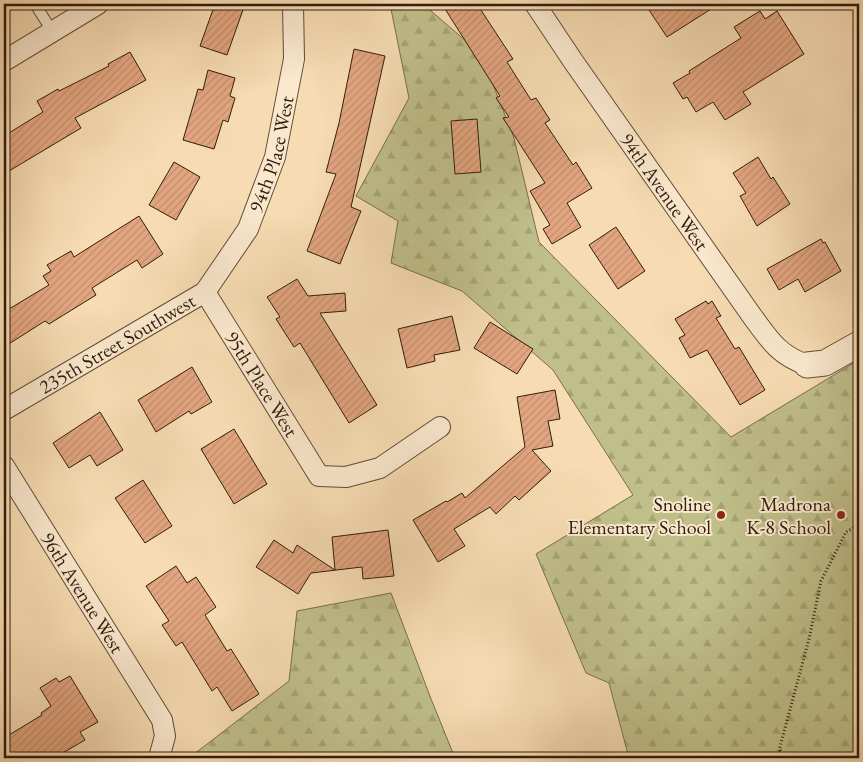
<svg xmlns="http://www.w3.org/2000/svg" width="863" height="762" viewBox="0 0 863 762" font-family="'EB Garamond',serif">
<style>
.forest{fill:url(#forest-firs);stroke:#786e4b}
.building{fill:url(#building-hatch);stroke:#311c0c}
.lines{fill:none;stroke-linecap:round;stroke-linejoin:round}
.service-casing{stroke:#624c36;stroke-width:12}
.minor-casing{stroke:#624c36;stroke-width:22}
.tertiary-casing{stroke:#624c36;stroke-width:27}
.path{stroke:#311c0c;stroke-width:3;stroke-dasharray:1 2.5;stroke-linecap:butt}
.service{stroke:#fae8ce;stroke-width:10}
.minor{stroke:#fae8ce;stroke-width:20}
.tertiary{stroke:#fae8ce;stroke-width:25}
.poi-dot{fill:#8f2418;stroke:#fae8ce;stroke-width:2}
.labels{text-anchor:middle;stroke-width:4;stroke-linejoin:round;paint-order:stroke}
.street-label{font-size:20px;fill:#311c0c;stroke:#fae8ce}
.poi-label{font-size:20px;fill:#311c0c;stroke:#fae8ce;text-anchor:end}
</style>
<defs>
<pattern id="forest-firs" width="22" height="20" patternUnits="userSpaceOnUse" patternTransform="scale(1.25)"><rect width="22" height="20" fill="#c0bf8a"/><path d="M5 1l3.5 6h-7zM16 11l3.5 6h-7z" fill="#a5a476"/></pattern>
<pattern id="building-hatch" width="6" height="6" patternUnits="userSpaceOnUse" patternTransform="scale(1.25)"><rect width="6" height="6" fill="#e2a580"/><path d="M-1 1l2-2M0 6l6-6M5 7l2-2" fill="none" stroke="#c28d6d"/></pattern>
</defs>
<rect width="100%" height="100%" fill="#f7dcb3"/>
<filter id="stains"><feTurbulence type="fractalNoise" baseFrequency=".004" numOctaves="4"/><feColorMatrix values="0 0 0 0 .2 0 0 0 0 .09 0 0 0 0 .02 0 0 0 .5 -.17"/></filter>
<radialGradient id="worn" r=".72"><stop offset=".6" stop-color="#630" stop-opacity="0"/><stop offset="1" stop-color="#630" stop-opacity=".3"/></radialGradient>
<g class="forest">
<polygon points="390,4 423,4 481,54 514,138 539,242 731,437 859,360 859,758 629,758 609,683 586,673 536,554 633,495 553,370 462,291 391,263 398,221 356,196 409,98"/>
<polygon points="391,593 431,699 455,758 189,758 289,681 297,611"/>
</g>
<g class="building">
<polygon points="215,4 245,4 227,55 200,46"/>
<polygon points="442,4 477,4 513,59 507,62 531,100 536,98 550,120 545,123 573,165 576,162 592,188 567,203 581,227 552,244 543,229 550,225 530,191 545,183 503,118 509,117 496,98 500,96"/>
<polygon points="645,4 719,4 667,37"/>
<polygon points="760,11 765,19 777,11 804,54 743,92 751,104 725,120 713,102 696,112 687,97 683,99 673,83 690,73 689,71 741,38 734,27"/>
<polygon points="354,49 385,56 351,207 361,211 340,264 307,251 336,174 326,172 339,123"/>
<polygon points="130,52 146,80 75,118 81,128 4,174 4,136 43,112 37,101 58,89 59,91 109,66 108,64"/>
<polygon points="208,70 235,78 230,96 235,98 228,122 223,120 214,149 183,140 198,89 203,90"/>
<polygon points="477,119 481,172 455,174 451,121"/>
<polygon points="758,157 771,179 773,177 790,204 757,226 740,196 746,193 733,173"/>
<polygon points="174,162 200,177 176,220 149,205"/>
<polygon points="139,216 163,254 142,268 137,260 92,288 96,295 49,324 45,321 4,347 4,312 49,285 43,276 51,271 47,265 71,251 74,257"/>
<polygon points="616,227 645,271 618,289 589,245"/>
<polygon points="821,239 823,243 825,242 841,271 805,292 798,279 779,290 767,269"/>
<polygon points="297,279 308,296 345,293 346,311 320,313 377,405 349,423 300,343 294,347 276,319 280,317 267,297"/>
<polygon points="706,301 708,304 712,301 721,316 716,318 735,349 739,347 765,390 740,405 707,350 690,358 679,338 685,335 675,319"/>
<polygon points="452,316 460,350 434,355 435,361 407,368 398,329"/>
<polygon points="490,322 533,349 517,374 474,348"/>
<polygon points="192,367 212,402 191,414 189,411 156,432 138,400"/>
<polygon points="555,390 560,419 548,421 553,446 532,450 551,471 519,500 515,496 496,514 490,507 454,529 465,546 438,562 413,520 446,501 447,502 462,493 465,498 525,447 517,397"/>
<polygon points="100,412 123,450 97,466 90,455 69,468 53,443"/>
<polygon points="234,429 267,484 234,504 201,449"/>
<polygon points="143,480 172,526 145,543 115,498"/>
<polygon points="388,530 394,576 363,579 362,567 311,573 298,594 256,567 274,540 293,553 297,545 335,570 332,537"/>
<polygon points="176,566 187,583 196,577 216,607 205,615 227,651 231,649 259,694 232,711 217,687 212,691 182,642 176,646 162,625 169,621 146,586"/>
<polygon points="70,676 98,722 80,732 85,740 54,758 4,758 4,738 42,715 41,713 51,706 40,688 56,678 59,682"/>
</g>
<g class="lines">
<defs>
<polyline id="service" points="35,4 52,31"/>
<g id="minor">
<path id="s1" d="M535,4L573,61L752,316C769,339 778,355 807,365"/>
<polyline points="4,61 98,4"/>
<path id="s2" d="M205,292L319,476L346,477L380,468L440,427"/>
<path id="s3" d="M4,410L205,292L248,229L275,157L294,59L293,4"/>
<path id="s4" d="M4,466L162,720L165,736L159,758"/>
</g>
<polyline id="tertiary" points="807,365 825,363 859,344"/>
</defs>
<use href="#service" class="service-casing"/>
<use href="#minor" class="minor-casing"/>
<use href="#tertiary" class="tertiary-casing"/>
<g class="path">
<polyline points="780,750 786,758"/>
<polyline points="777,758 809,639 821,581 846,532 859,525"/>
</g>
<use href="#service" class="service"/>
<use href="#minor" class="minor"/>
<use href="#tertiary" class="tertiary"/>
</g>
<g class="poi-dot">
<circle cx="721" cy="515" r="5"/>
<circle cx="841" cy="515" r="5"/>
</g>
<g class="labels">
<g class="street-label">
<text dy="7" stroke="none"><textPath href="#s3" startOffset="388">94th Place West</textPath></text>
<text dy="7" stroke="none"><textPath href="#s1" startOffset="228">94th Avenue West</textPath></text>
<text dy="7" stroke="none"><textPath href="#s3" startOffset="131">235th Street Southwest</textPath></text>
<text dy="7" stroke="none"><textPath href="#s2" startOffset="108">95th Place West</textPath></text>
<text dy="7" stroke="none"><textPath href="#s4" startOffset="149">96th Avenue West</textPath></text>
</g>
<g class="poi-label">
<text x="711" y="511">Snoline<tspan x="711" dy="23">Elementary School</tspan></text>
<text x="831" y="511">Madrona<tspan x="831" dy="23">K-8 School</tspan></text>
</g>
</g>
<rect width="863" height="762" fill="none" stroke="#f7dcb3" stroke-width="20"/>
<rect x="5" y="5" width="853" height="752" fill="none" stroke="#311c0c" stroke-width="2.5"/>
<rect x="10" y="10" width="843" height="742" fill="none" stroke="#311c0c"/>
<rect width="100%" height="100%" filter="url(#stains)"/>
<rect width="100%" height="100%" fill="url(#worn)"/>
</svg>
